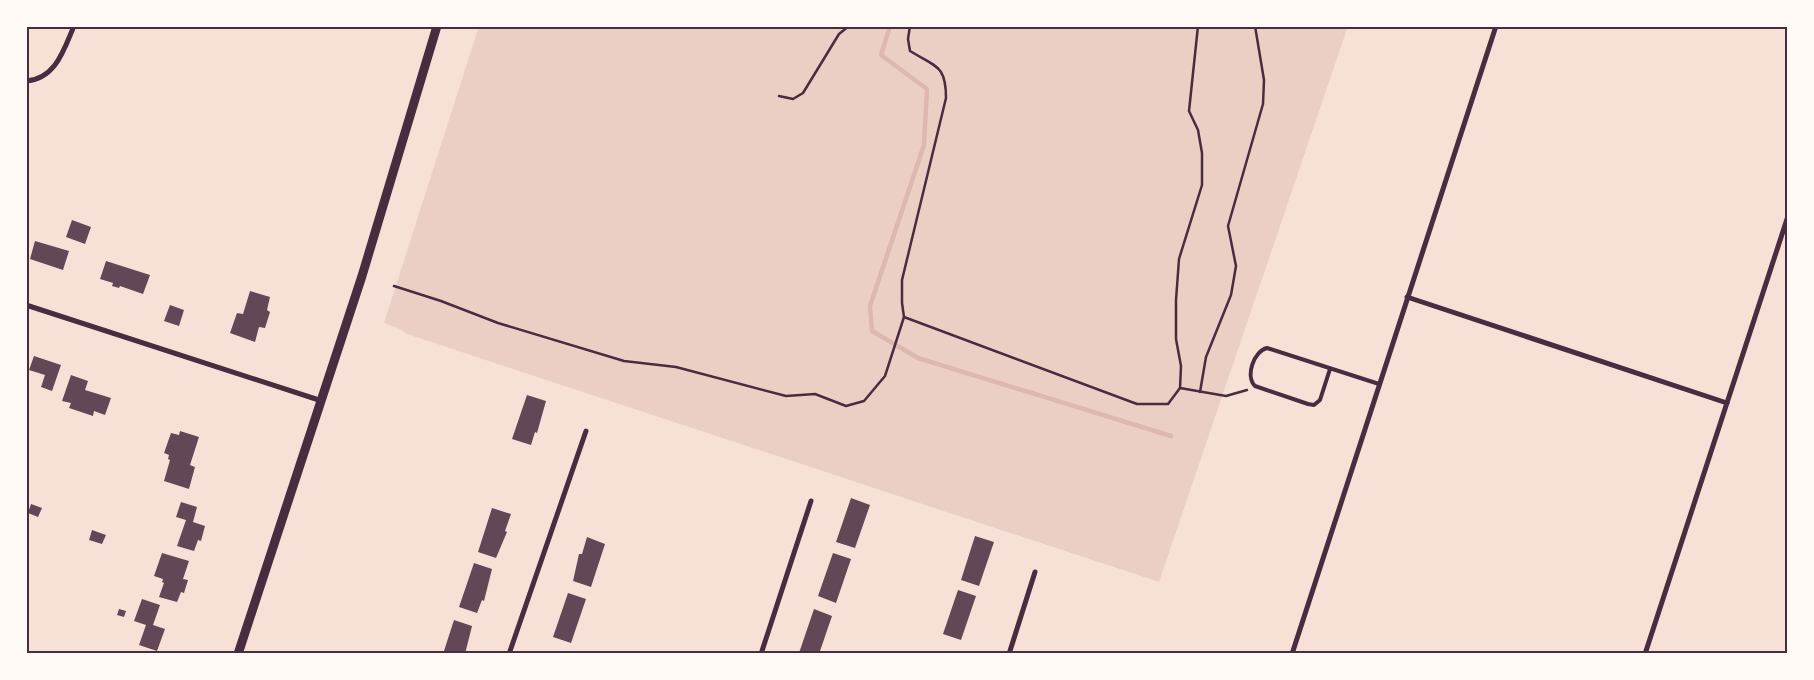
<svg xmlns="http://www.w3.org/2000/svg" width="1814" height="680" viewBox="0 0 1814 680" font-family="'Golos Text',sans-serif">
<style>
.green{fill:#ebcfc5}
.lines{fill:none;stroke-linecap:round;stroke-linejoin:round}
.stream{stroke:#dcb8b0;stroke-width:4.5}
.building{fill:#644757}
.path{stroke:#4a2c40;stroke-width:2.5}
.service{stroke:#4a2c40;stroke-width:4}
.minor{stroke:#4a2c40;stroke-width:5}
.tertiary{stroke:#4a2c40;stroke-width:9}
.neatline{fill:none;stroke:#4a2c40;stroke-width:2}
</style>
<rect width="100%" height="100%" fill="#f7e1d7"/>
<polygon class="green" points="479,26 1348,26 1159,582 407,334 400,329 384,323"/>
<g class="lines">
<polyline class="stream" points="890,26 881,55 927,89 924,145 870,306 872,331 918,358 1171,436"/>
</g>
<g class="building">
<polygon points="72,220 91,227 85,244 66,237"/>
<polygon points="35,241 69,251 63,270 30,259"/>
<polygon points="106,261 150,275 143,294 120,286 119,288 112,286 113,283 100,279"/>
<polygon points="250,291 270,297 267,310 270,312 265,328 259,327 255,342 230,333 237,313 243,314"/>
<polygon points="170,305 184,310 179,326 164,321"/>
<polygon points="34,356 61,365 52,391 41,387 45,375 29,370"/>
<polygon points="71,375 88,381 85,390 111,398 105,415 94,411 93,416 69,408 71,403 62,401"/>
<polygon points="527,395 546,401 537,433 535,432 531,445 512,439"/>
<polygon points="180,431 199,437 190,465 195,467 189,489 164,481 170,460 168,459 169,455 164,453 171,433 179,435"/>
<polygon points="851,498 870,505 855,548 836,542"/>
<polygon points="181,502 197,507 193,522 205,526 201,541 198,540 194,551 177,546 186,520 176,517"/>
<polygon points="31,504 42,508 38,517 28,513"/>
<polygon points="492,508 511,514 505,531 507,532 496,558 478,552"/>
<polygon points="92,530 106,535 102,544 89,540"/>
<polygon points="975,536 994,542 979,586 961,580"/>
<polygon points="587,537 605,544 591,587 573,581 579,554 582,554"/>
<polygon points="162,553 189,561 183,579 188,580 184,593 181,592 177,602 159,597 164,583 162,582 163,579 154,576"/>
<polygon points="833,553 851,559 836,603 818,596"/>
<polygon points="474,563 492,569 484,601 482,600 477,613 459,607"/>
<polygon points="958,590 976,596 961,640 943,634"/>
<polygon points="568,593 586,599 571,643 553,637"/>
<polygon points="142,599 160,605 153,625 165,629 157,651 139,645 146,625 134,621"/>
<polygon points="119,609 126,611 124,617 117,615"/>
<polygon points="814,609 832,616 819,654 801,654 799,653"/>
<polygon points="454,620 472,626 465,654 443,654"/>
</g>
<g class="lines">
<g class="path">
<path d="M910,26L908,39L910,51C936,67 946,65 946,98L902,280V303L904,317L1137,404H1168L1180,388L1181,366L1176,339V300L1179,259L1202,185V153L1198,130L1189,111L1198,26"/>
<polyline points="779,96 793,99 803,93 839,34 849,26"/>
<polyline points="394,286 441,301 498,323 624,361 676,367 786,396 815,394 846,406 864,401 885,376 904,317"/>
<polyline points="1180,388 1226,396 1247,390"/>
<polyline points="1200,392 1206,357 1231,295 1236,266 1228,226 1263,104 1264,80 1255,26"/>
</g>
<path class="service" d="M1330,369L1320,400L1314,405L1308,404L1255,386C1245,376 1254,351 1267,348L1379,384"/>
<g class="minor">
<path d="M26,81C56,79 64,49 74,26"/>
<polyline points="1407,297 1727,403"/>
<polyline points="26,305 322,401"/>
<polyline points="509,654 586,431"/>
<polyline points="761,654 811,501"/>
<polyline points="1009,654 1035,572"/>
<polyline points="1292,654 1496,26"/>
<polyline points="1645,654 1788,216"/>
</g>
<polyline class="tertiary" points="238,654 362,276 437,26"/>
</g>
<rect width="1814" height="680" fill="none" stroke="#fffaf5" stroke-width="55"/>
<rect x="28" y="28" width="1758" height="624" class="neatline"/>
</svg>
